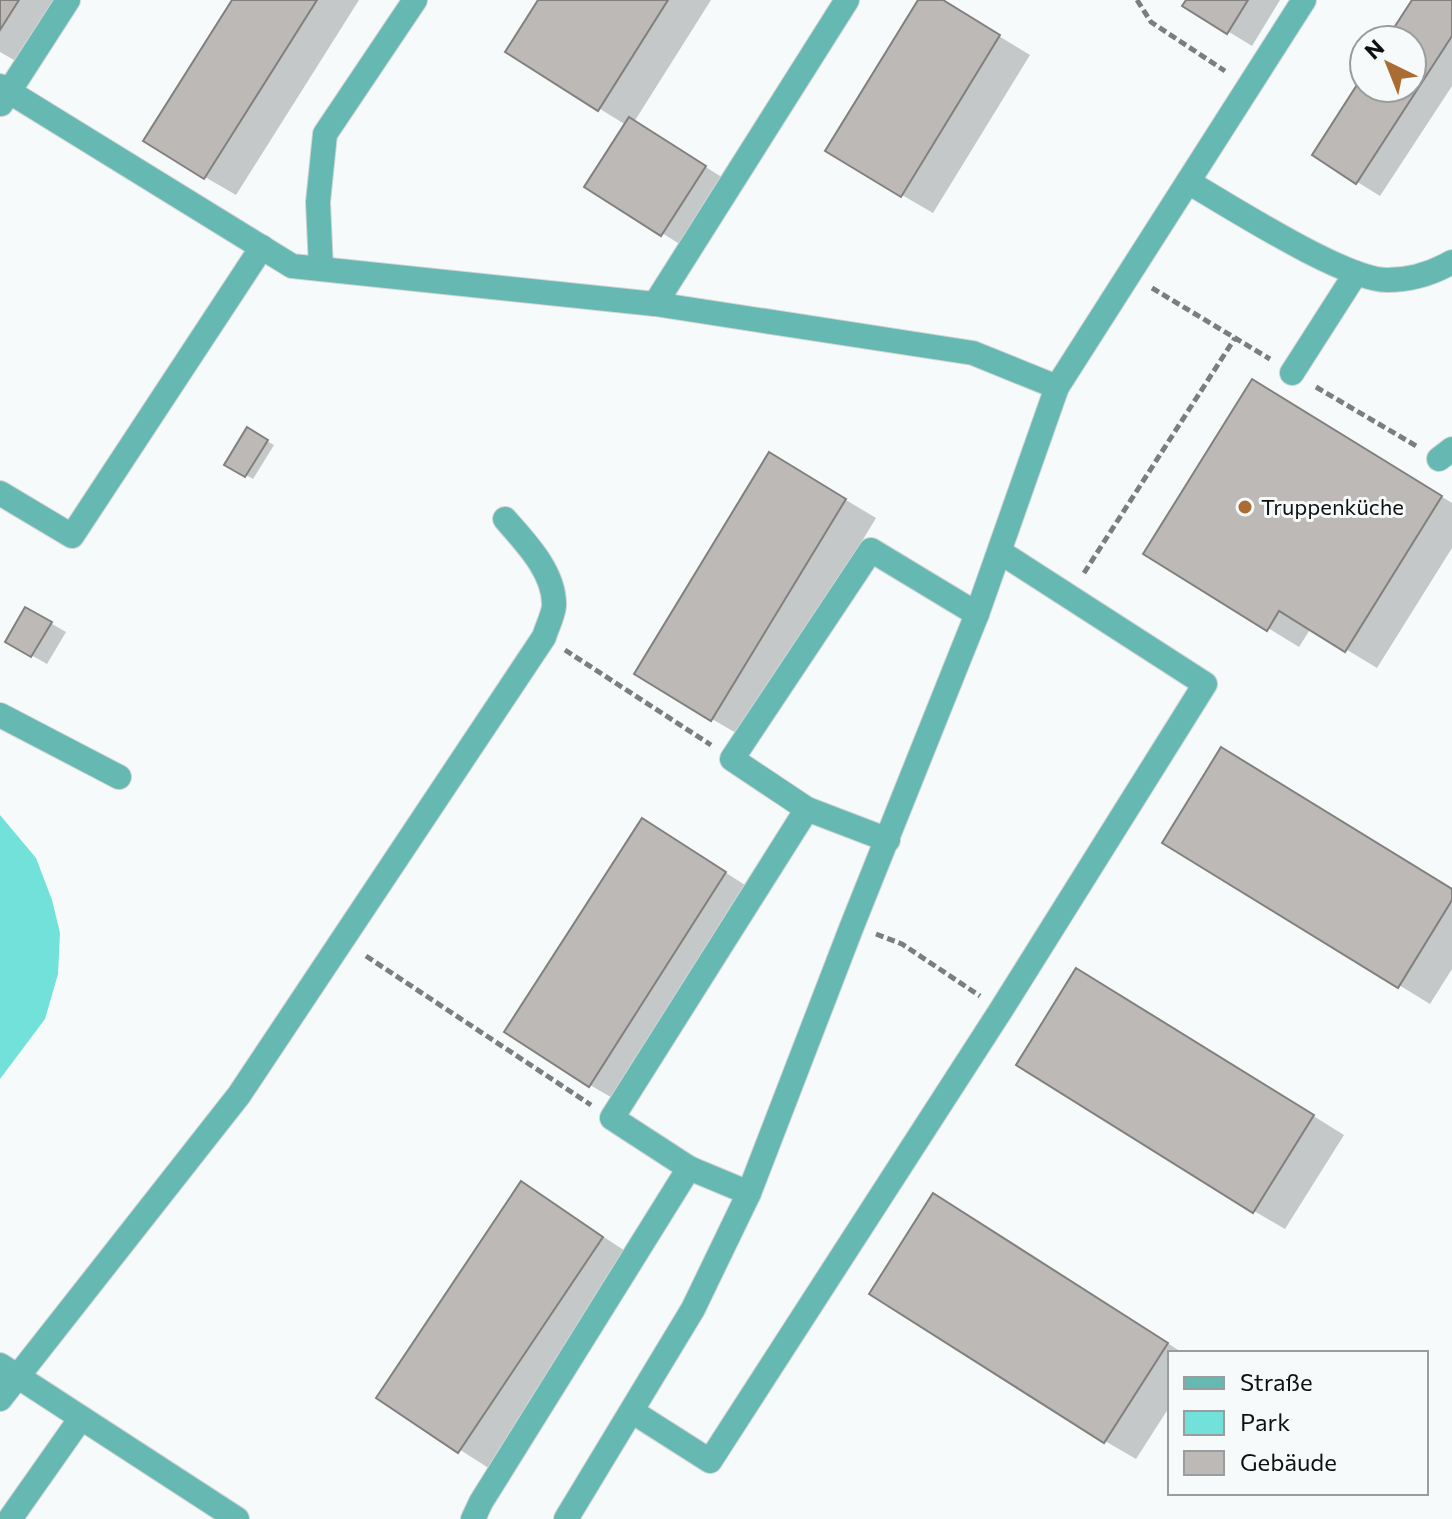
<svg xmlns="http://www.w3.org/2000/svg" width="1452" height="1519" viewBox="0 0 1452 1519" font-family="Commissioner,sans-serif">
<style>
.green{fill:#71e1d9}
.shadow{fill:#0003}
.building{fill:#bcb9b7;stroke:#82807e;stroke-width:2}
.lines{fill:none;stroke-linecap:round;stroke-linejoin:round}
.minor-casing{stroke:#d1d5d5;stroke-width:26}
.path{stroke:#7b7e7e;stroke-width:5;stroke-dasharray:8 4;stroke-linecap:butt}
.minor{stroke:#66b8b2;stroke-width:24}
.poi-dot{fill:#ab6c33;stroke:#f6fafa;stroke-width:3}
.labels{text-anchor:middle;stroke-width:6;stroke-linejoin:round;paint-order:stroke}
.poi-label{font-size:22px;fill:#0f1111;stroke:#f6fafa;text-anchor:start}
</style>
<rect width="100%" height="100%" fill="#f6fafa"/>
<polygon class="green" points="0,815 36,858 52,900 60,933 58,974 45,1019 0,1079"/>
<g class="shadow">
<polygon points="0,0 61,0 21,64 0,52"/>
<polygon points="234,0 359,0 236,195 205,177"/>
<polygon points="541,0 711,0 634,122 728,181 686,248 587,186 626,125 508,52"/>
<polygon points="920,0 940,0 1030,55 933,213 902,195"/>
<polygon points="1188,0 1280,0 1252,46 1185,5"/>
<polygon points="1415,0 1452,0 1452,86 1380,196 1314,155 1364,78 1364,88 1412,88 1412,40 1389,40"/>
<polygon points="1283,399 1452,503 1452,548 1377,668 1311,628 1299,647 1146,554"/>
<polygon points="247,430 274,445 253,479 227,464"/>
<polygon points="801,473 876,518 743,737 712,719"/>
<polygon points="26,609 66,632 47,664 8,642"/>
<polygon points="673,839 756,892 621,1103 590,1085"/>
<polygon points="1165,842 1452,890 1452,969 1430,1004"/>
<polygon points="1108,988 1344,1135 1285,1229 1254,1211"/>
<polygon points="522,1184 633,1256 490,1469 378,1397"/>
<polygon points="964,1214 1183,1353 1170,1353 1170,1406 1136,1459 1105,1441"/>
</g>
<g class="building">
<polygon points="0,0 19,0 0,30"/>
<polygon points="232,0 317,0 204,179 143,141"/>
<polygon points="538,0 668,0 598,111 505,52"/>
<polygon points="918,0 943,0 1000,35 901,197 825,151"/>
<polygon points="1186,0 1248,0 1227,34 1182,6"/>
<polygon points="1412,0 1452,0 1452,36 1356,184 1312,155 1364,74 1364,88 1412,88 1412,40 1386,40"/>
<polygon points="629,117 706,166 661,236 584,187"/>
<polygon points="1252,379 1442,496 1345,652 1279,611 1267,631 1143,554"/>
<polygon points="247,427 268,440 245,477 224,465"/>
<polygon points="769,452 846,499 711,721 634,674"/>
<polygon points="25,607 52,622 31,657 5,642"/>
<polygon points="1221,747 1452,889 1452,900 1398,988 1162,843"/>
<polygon points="642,818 726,872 589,1087 504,1032"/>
<polygon points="1076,968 1314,1115 1253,1213 1016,1065"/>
<polygon points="521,1181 603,1237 458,1453 376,1398"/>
<polygon points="933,1193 1168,1343 1104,1443 869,1294"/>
</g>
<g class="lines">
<defs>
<g id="minor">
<polyline points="0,86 292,266 655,304 973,353 1057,387"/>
<polyline points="1,104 68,0"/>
<path d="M1188,182C1230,206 1344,280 1387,280C1410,280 1433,273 1452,262"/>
<polyline points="321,268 318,202 325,134 415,0"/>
<polyline points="655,304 847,0"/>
<polyline points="1292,373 1356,273"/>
<polyline points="1439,459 1452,449"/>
<polyline points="0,493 72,536 262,247"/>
<polyline points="0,715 119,777"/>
<polyline points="807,809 888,840"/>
<polyline points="689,1168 749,1193"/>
<polyline points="0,1365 237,1519"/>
<path d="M0,1399L239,1095L544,637C547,627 553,616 554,606C555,572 525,542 505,519"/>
<polyline points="633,1412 710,1461 1001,1010 1205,684 1000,552"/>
<polyline points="10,1519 81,1418"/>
<polyline points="473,1519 481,1502 689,1168 612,1118 807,809 732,759 871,550 977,614"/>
<polyline points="566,1519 693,1309 749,1193 852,926 977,614 1057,387 1304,0"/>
</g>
</defs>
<use href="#minor" class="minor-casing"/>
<g class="path">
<polyline points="1137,0 1151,22 1225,71"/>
<polyline points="1152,288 1270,359"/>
<polyline points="1316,387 1418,447"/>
<polyline points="1084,573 1235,338"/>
<polyline points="565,650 711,745"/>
<polyline points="876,934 902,944 980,996"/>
<polyline points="366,956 591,1105"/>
</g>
<use href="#minor" class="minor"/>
</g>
<circle class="poi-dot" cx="1245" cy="507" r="8"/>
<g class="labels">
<g class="poi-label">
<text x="1261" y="515">Truppenküche</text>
</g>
</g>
<rect x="1168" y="1351" width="260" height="144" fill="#f6fafa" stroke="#9a9d9d" stroke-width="2"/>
<rect x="1184" y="1377" width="40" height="12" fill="#66b8b2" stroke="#9a9d9d" stroke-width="2"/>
<text x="1240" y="1391" font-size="24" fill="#0f1111">Straße</text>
<rect x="1184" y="1411" width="40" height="24" fill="#71e1d9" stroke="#9a9d9d" stroke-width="2"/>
<text x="1240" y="1431" font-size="24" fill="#0f1111">Park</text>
<rect x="1184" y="1451" width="40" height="24" fill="#bcb9b7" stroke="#9a9d9d" stroke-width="2"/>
<text x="1240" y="1471" font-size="24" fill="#0f1111">Gebäude</text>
<g transform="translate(1388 64) rotate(317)"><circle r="38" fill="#f6fafa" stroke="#9a9d9d" stroke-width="2"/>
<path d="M0-6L14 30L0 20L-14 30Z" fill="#ab6c33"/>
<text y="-12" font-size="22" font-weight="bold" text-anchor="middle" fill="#0f1111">N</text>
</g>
</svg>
